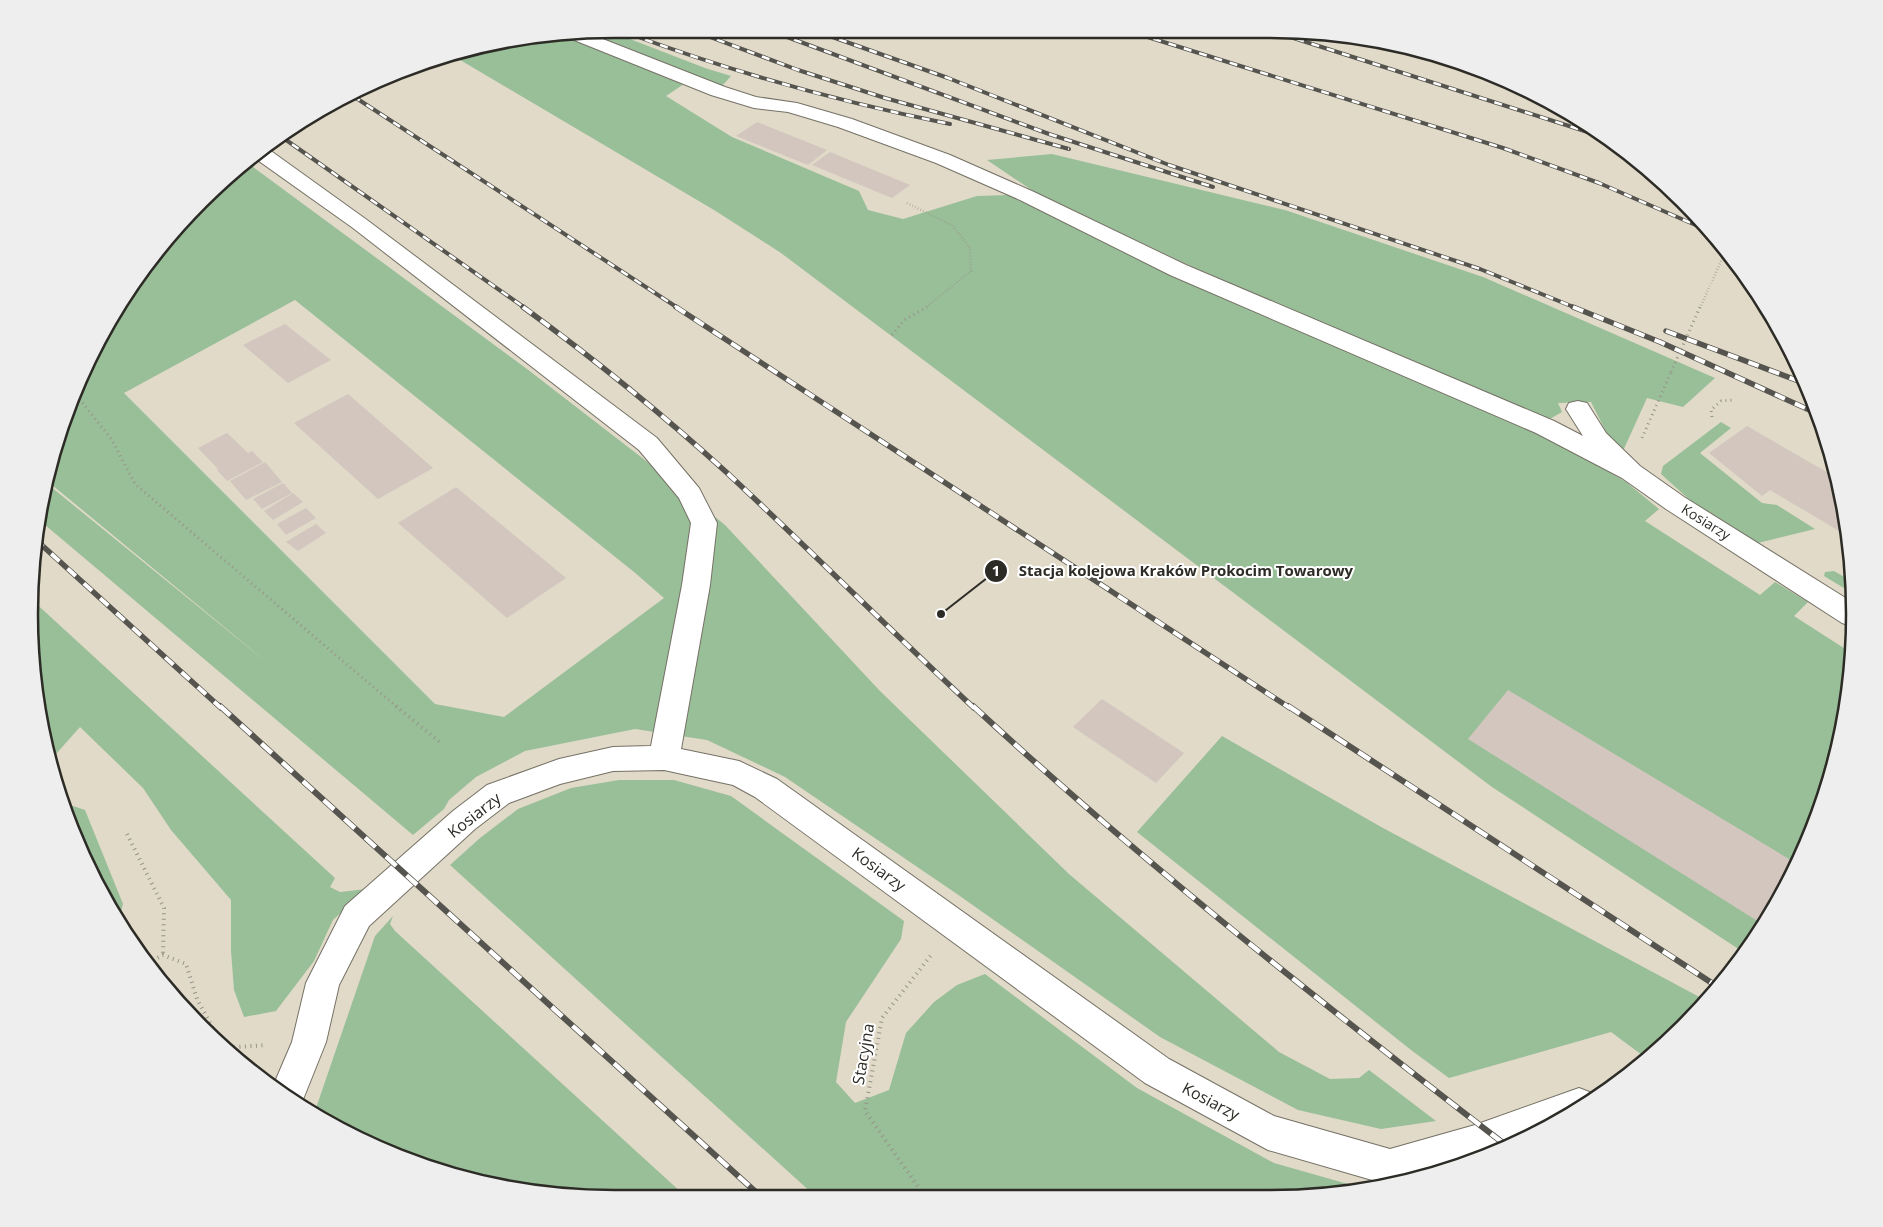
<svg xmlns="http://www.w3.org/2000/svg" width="1883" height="1227" viewBox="0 0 1883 1227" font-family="'Open Sans',sans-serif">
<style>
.built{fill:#e1dac8}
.green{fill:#99bf98;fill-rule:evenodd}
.building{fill:#d2c6bf}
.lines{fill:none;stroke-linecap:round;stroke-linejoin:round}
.minor-casing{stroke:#757166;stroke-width:2}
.path-far2{stroke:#96938a;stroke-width:2.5;stroke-dasharray:0.5 2.5;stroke-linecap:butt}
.path-far1{stroke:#96938a;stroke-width:3;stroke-dasharray:1 4;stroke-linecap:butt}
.path{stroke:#96938a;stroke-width:4;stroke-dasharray:1 4.5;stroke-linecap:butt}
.minor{fill:#fff;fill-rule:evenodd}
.rail-far2-casing{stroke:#56544e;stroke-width:4}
.rail-far1-casing{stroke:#56544e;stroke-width:5.5}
.rail-casing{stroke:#56544e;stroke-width:6}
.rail-far2{stroke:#fff;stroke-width:2.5;stroke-dasharray:8;stroke-linecap:butt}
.rail-far1{stroke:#fff;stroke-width:4;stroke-dasharray:11;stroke-linecap:butt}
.rail{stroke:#fff;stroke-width:4.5;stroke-dasharray:14;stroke-linecap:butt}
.path-bridge-far1{stroke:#96938a;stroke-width:2.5;stroke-dasharray:0.5 2.5;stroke-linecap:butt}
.path-bridge{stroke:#96938a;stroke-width:3;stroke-dasharray:1 4;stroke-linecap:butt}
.labels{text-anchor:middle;stroke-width:4;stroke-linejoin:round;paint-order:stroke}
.street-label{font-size:14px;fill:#2c2b26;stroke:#fff}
.near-street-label{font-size:16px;fill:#2c2b26;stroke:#fff}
.rim{fill:none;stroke:#2c2b26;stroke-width:2.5}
.leader{fill:none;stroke:#2c2b26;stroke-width:2}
.callout-dot{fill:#2c2b26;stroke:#fff;stroke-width:2}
.mark-label{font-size:15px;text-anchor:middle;font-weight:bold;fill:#fff}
.callout-label{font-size:15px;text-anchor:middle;font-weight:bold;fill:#2c2b26;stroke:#fff;stroke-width:4;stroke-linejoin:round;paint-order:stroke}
</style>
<rect width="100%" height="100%" fill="#eae5d9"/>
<polygon class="built" points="537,34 1346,34 1457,60 1528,89 1655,174 1734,258 1794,355 1834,462 1853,576 1849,690 1823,802 1776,906 1709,999 1625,1078 1528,1138 1421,1178 1307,1197 537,1193 462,1178 355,1138 228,1053 174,999 107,906 49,765 30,652 30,576 40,499 73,390 150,257 228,174 288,127 426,60"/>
<g class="green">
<polygon points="537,34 557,34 684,84 666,96 732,137 859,191 868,210 903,219 977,196 1008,195 1175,276 1505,417 1576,453 1626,482 1659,509 1645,521 1760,595 1775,582 1808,602 1794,616 1850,652 1849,690 1823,802 1776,906 1743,952 1492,787 781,253 714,210 450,54"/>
<polygon points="592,34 617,34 705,68 731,76 722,86"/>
<polygon points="1052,154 1285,210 1483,277 1715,378 1683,407 1647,398 1623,451 1608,436 1591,402 1558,403 1562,412 1548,420 1514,406 1184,263 1033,191 987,160"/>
<path d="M245,161L527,369L641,457L725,525L880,691L1069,874L1279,1052L1330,1079L1359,1078L1369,1070L1436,1121L1381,1129L1298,1110L1160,1037L957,894L785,777L707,740L635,729L525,751L476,777L449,800L444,809L413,835L38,519L40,499L45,482L269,664L46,480L73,390L150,257L228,174ZM295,300L634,572L664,598L504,717L435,704L124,393Z"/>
<polygon points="1721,422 1731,428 1700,453 1762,503 1777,505 1815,529 1758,543 1692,502 1661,474 1663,466"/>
<polygon points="1834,571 1853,582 1852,593 1824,576 1825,572"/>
<polygon points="30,598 335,878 330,887 340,892 366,889 333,920 314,961 276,1011 244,1017 234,990 231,951 231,900 171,830 143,788 80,727 48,763 30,652"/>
<polygon points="1222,736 1383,828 1707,1001 1646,1058 1611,1032 1449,1078 1411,1050 1137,832"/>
<polygon points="619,780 674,780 731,796 904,921 901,939 846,1022 836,1082 855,1103 889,1090 906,1033 934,1002 957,985 985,974 1137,1088 1274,1163 1362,1188 1307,1197 814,1195 450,865 480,838 518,809 571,788"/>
<polygon points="64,803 85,810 123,904 118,922 107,906"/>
<polygon points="393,916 390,924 395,931 683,1194 537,1193 462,1178 355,1138 315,1111 375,936"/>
</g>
<g class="building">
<polygon points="757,122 827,150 808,165 736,136"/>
<polygon points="830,152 910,185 892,198 812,165"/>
<polygon points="285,324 331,360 288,383 243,345"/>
<polygon points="348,394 433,468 378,499 294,423"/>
<polygon points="1747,426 1837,478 1846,535 1770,490 1762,496 1709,453"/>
<polygon points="227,433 248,453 252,451 263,462 227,481 217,470 218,469 198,448"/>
<polygon points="265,462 282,482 246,500 230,481"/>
<polygon points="283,483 292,493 262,509 253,499"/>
<polygon points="456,487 566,578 507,618 398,523"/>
<polygon points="293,493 303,502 273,520 264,511"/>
<polygon points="306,508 316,518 286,535 277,524"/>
<polygon points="316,524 326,533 298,551 286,542"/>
<polygon points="1508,690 1794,862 1759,922 1468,739"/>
<polygon points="1102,699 1184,753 1156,783 1073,727"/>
</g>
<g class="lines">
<defs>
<g id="minor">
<polygon points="566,34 590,34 725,87 756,97 797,103 852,119 950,155 1034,192 1186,265 1554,421 1583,436 1566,409 1569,403 1578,401 1587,403 1606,433 1640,466 1684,497 1852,602 1851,626 1842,623 1666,509 1622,478 1536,433 1170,275 1020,200 936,163 838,127 788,112 754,108 711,95 569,38"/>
<polygon points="264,146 367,220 657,438 699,488 717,523 710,585 681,749 739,761 777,779 1169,1059 1274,1116 1390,1149 1475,1125 1579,1088 1592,1093 1593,1097 1528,1138 1439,1171 1386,1184 1268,1150 1145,1083 755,797 733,785 664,770 613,771 560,784 509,803 475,829 369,926 339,985 326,1042 302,1102 274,1084 292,1042 306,983 345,906 453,811 487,785 559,759 613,747 651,746 682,585 691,523 679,498 639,450 353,228 252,156"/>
</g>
</defs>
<use href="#minor" class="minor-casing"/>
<polyline class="path-far2" points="907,203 953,226 970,248 971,271 925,308"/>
<g class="path-far1">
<polyline points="892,335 904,320 927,307"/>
<polyline points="73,391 112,440 135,484 398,708"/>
<polyline points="1712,417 1711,410 1721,401 1733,400"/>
<polyline points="1642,438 1671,372"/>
</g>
<g class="path">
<polyline points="396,706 441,743"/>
<polyline points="127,834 164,908 163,955"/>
<polyline points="148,963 163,955 186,964 197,999 223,1047"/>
<polyline points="223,1048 266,1045"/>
<polyline points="924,1195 865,1111 882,1018 932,954"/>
</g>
<use href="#minor" class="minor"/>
<defs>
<g id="rail-far2">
<path d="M630,34C735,73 841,102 950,124"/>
<polyline points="702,34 798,70 885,98 1069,149"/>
<polyline points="779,34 1049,134 1213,187"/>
<polyline points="824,34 948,78 1169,165 1480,269 1576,308"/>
<polyline points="1138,34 1503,148 1599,183 1707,230"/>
<polyline points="1281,34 1597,135"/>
<polyline points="353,96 678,308"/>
<polyline points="279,135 525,308"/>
</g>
<g id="rail-far1">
<path d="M523,307C593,358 661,413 725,471C809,549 890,630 974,708"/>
<polyline points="676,307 1290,708"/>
<polyline points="1573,307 1660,342 1816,413"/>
<polyline points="1666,331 1804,383"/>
<polyline points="35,539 221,708"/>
</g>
<g id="rail">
<polyline points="220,706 758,1194"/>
<path d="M973,706C1143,863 1324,1005 1507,1146"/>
<polyline points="1288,706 1718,987"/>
</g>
</defs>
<use href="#rail-far2" class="rail-far2-casing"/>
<use href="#rail-far1" class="rail-far1-casing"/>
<use href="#rail" class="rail-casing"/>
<use href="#rail-far2" class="rail-far2"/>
<use href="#rail-far1" class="rail-far1"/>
<use href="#rail" class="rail"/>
<polyline class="path-bridge-far1" points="1700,308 1726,250"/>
<polyline class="path-bridge" points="1671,372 1700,307"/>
</g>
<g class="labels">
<g class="street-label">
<text transform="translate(1706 522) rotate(32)" y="5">Kosiarzy</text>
</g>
<g class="near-street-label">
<text transform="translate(474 815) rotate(-38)" y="6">Kosiarzy</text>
<text transform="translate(879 869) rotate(36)" y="6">Kosiarzy</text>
<text transform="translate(863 1054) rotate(-80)" y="6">Stacyjna</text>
<text transform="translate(1211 1101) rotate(28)" y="6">Kosiarzy</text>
</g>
</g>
<path d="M0 0H1883V1227H0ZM614 38H1270A576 576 0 0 1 1846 614V614A576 576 0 0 1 1270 1190H614A576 576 0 0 1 38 614V614A576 576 0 0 1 614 38Z" fill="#eee" fill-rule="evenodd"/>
<path class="rim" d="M614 38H1270A576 576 0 0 1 1846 614V614A576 576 0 0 1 1270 1190H614A576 576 0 0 1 38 614V614A576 576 0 0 1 614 38Z"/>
<path class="leader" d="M941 614L996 571"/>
<g class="callout-dot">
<circle cx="941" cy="614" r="5"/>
<circle cx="996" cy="571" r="12"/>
</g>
<g class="mark-label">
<text x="996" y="576">1</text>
</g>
<g class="callout-label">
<text x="1186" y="576">Stacja kolejowa Kraków Prokocim Towarowy</text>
</g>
</svg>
